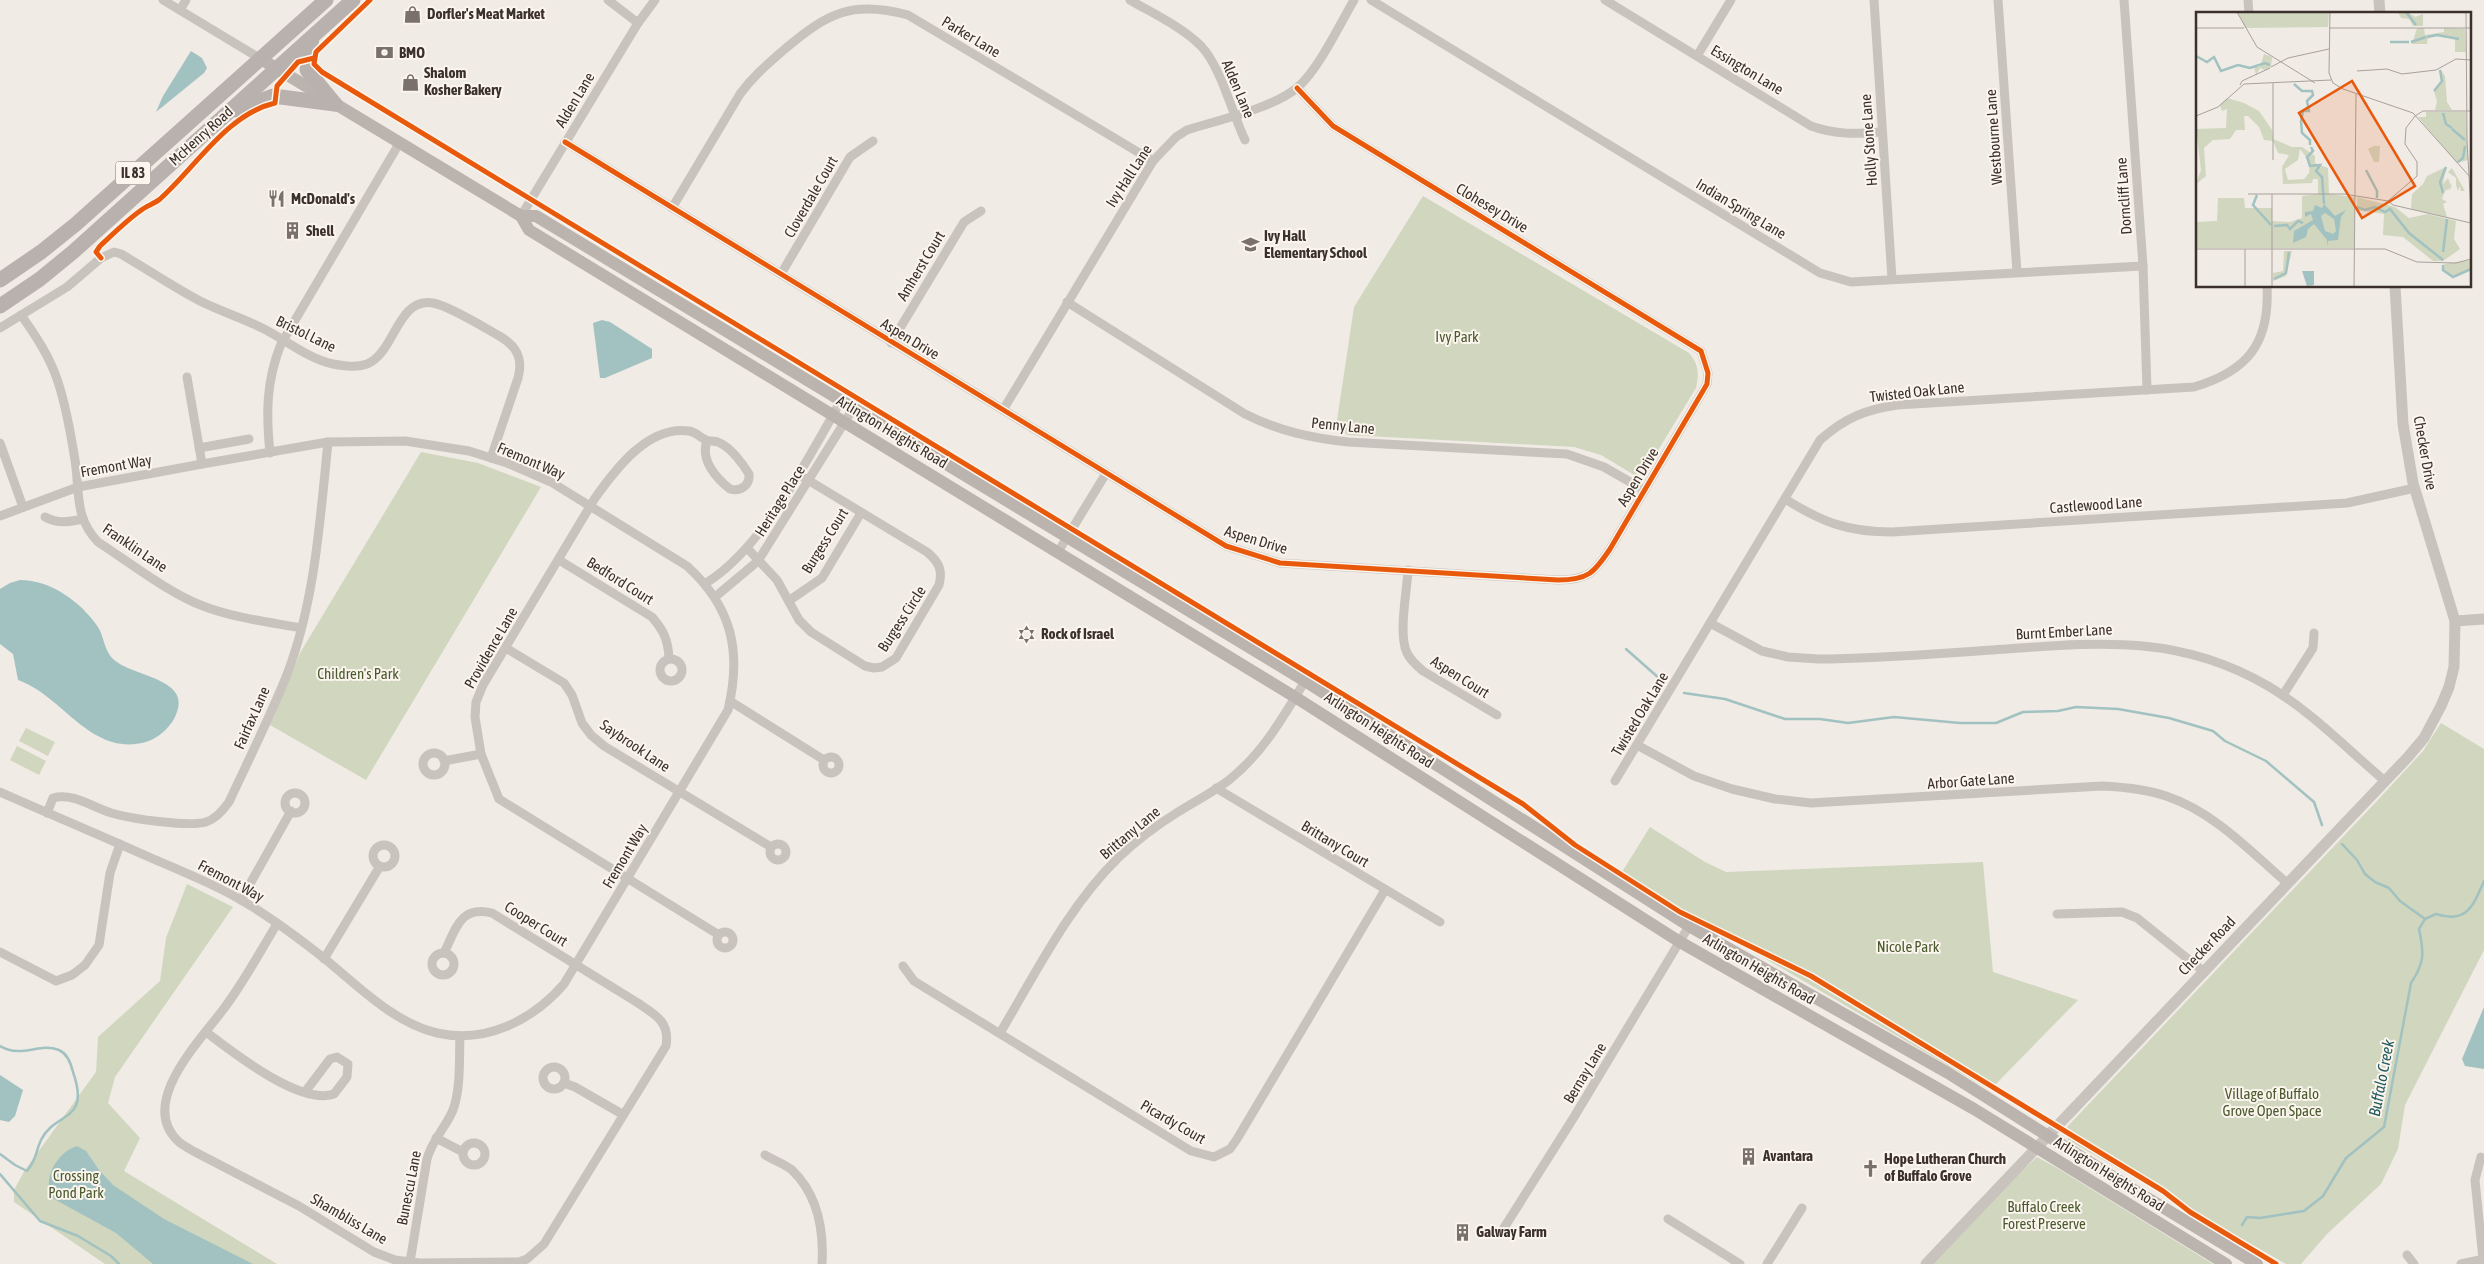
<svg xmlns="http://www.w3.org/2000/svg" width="2484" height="1264" viewBox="0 0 2484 1264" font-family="'Asap Condensed',sans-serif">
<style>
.green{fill:#d1d6bf}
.water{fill:#a1c2c1}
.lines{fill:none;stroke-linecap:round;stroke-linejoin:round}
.stream{stroke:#a1c2c1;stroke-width:2.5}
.minor{stroke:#c9c3be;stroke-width:9}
.tertiary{stroke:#c9c3be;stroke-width:11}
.secondary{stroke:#bab3ae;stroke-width:12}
.primary{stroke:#b8b1ad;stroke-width:15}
.cycleway-casing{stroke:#fbf5ee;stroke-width:8}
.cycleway{stroke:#e8590c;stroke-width:5}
.labels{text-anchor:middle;stroke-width:4;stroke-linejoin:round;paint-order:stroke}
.shield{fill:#fbf5ee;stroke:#756b66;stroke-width:1}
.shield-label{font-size:14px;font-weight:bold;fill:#3b302b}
.poi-label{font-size:15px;font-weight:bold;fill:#3b302b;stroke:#fbf5ee;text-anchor:start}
.street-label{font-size:15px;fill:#3b302b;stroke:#fbf5ee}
.park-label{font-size:15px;fill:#4a5a2e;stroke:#fbf5ee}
.water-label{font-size:16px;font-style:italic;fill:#1f5a5e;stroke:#fbf5ee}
.inset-river{fill:none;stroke:#a1c2c1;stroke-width:2.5}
.inset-road{fill:none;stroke:#a8a09b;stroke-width:1}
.view{fill:#e8590c;fill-opacity:0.15;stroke:#e8590c;stroke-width:2.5}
.inset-edge{fill:none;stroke:#3b302b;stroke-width:2.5}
</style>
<rect width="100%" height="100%" fill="#f0ebe5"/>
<g class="green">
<path d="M1423,196L1689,353C1699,364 1699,374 1696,388L1643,475L1636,476L1601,455L1574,447L1348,435L1336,427L1354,307Z"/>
<polygon points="421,452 478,463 541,487 366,780 270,725 300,653"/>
<polygon points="2441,723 2484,749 2484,950 2405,1105 2398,1149 2381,1184 2327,1234 2301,1264 2286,1264 2068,1140 2067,1127 2376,802 2423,751"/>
<polygon points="26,728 55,742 48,756 19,741"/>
<polygon points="17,746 46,761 39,775 10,760"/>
<polygon points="1650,827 1705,862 1726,872 1983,862 1993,972 2078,1000 1990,1090 1677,907 1622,872"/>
<polygon points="187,884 233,907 115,1077 108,1103 140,1138 124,1171 277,1264 105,1264 14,1202 14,1190 25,1170 96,1072 98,1037 160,981 166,938"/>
<polygon points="2037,1157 2057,1168 2213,1264 1931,1264 2001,1190"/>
</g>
<g class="water">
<polygon points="191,51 202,58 207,68 204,73 156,112 163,96"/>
<polygon points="602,320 610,322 652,349 652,358 605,378 600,378 593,323"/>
<path d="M20,580C51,580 81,602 98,627C104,637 104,649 112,658C131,678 197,677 174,719C168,730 154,741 142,743C89,754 63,696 18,680L13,654L0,644V589L10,583Z"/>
<polygon points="2484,1007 2484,1069 2465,1066 2462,1059"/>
<polygon points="0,1075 23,1090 15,1116 9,1122 0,1120"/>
<path d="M77,1146L86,1151L99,1170L113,1185L164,1219L253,1264H153L116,1233L54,1199C40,1181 57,1152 77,1146Z"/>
</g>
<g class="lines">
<g class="stream">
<polyline points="1626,649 1660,679"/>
<polyline points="1684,693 1725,699 1785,719 1820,719 1848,723 1894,717 1960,723 1996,723 2023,712 2058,711 2076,707 2118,709 2169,718 2213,731 2225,741 2266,761 2314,802 2322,825"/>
<polyline points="2342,844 2357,860 2365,874 2375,882 2389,888 2400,901 2425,919"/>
<path d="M0,1046C23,1059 38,1042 59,1050C68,1054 71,1064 73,1072C91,1123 55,1111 41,1140C35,1153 37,1159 27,1171L15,1165L0,1154"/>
<polyline points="0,1174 40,1221 78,1236 111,1256 119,1264"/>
<path d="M2242,1225L2247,1217L2260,1218L2304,1211L2323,1196L2346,1158L2384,1127L2411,983C2425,962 2424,953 2419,929L2425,919L2436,914C2467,924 2473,906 2484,881"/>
</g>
<g class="minor">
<polyline points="163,0 261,59"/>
<polyline points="608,0 638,23"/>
<path d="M1130,0C1154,14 1182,27 1201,46C1221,67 1232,113 1245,140"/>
<polyline points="1371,0 1820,273 1851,282 2143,266"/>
<path d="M1605,0L1811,126C1836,135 1856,134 1882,132"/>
<polyline points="1874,0 1892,279"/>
<polyline points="1998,0 2017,272"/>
<polyline points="2124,0 2143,266 2147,390"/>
<polyline points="2248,0 2249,14"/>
<polyline points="180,10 186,0"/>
<polyline points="1697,56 1731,0"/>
<path d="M565,142L1226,546L1280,563L1558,580C1588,580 1594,573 1610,549L1707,384L1708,373L1701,351L1333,126L1297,88"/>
<path d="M672,208L740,94C753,76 769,63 786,48C828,13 852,0 908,15L1153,161"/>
<polyline points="521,216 638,23 655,0"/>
<polyline points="781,274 850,157 873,141"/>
<path d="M1067,302L1245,414C1279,431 1311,438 1348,442L1567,454L1604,467L1644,490"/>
<path d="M21,315C36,336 50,357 58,382C66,406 71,435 75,460C80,492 74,517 98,542C129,562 170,594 203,606C234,618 269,622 301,628"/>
<path d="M0,328L67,287L101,258L114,252L121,254C147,269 173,287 200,301C220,311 242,318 262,328C285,339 308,359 333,364C344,366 356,368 367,364C395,353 397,297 433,303C450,306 485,328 501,337C518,347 523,360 518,378L491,458"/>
<polyline points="891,343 964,222 981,211"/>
<polyline points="187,377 202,464"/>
<path d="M1003,410L1153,161L1176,137L1187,130C1218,120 1274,108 1298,87C1318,70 1340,24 1354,0"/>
<path d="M707,441C700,460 716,478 730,489C741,492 750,485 749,474C743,464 731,448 720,443C715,440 710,442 706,440C699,437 696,432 689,431C648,425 615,470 595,498L483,685L476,702L475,717L481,754L499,799L719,935"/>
<polyline points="0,443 23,507"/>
<polyline points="199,448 249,439"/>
<path d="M270,453C266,414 266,381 281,344L400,142"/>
<path d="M1785,499C1822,522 1847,532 1892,532L2347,503L2415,488"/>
<path d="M0,516L78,487L202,464L328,442L405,441L469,451L507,463L551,482L687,566C732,607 742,651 728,710L564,984C533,1020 486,1044 437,1033C394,1023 358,986 325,959C301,940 277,922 251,906C219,886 183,872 149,857C100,835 50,814 0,792"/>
<path d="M45,517C58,524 68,522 83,519"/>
<path d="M747,548L777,580L799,620L811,632L865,666L874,668L882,667L896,658L939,585C943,570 939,562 927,552L798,474"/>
<polyline points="1058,552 1105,475"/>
<path d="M559,560L652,617C664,631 668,640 669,658"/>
<path d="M1408,570C1407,592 1398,634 1407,653C1411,661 1417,666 1423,671L1497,715"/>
<path d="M706,583C763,548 808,458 842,399"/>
<polyline points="715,597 758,561 854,407"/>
<polyline points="790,600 822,578 861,513"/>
<path d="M1710,623L1762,651L1788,657L1818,659C1881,659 1944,653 2007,649C2102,642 2181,635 2268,686C2312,712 2346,748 2385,781"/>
<polyline points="506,648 564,683 572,695 582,723 591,735 604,746 771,847"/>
<circle cx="671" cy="670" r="11"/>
<polyline points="2283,695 2313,648 2314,633"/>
<polyline points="730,701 824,760"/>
<path d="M1637,745L1694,776L1732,789L1775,799L1811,803L2102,786C2123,787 2146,789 2166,796C2214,812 2250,851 2287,883"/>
<circle cx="434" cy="764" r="11"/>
<circle cx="831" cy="765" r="8"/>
<polyline points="444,761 481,754"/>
<path d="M1615,781L1820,440C1845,418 1864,410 1897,405L2194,387C2248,371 2270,343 2267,286"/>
<polyline points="1216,788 1440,922"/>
<circle cx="295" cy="803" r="10"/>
<path d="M47,813L53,798C74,792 95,809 115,814C133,819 189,827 206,822C216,819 224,809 229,802C248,761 269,719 286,677C315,603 320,520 328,442"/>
<circle cx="778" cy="852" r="8"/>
<circle cx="384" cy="856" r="11"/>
<polyline points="241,900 291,811"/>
<polyline points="2057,914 2122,912 2137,918 2203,971"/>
<path d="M277,924C259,953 243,984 222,1011C199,1042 137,1104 179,1142C184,1146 190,1149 195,1152L299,1206L374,1252L395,1260L420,1263L519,1262L527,1259L544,1244L666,1046C670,1022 656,1015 638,1003L492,913C460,905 456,929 444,953"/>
<circle cx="725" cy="940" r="8"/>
<polyline points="0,952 56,981 72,975 85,965 99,945 110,873 120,844"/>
<circle cx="443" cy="964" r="11"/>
<polyline points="324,959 380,866"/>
<polyline points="903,966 914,981 1191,1151 1214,1157 1230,1149 1237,1139 1385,890"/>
<path d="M206,1032C231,1051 300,1106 334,1094L347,1077L348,1064L337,1057L330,1059L305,1092"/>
<path d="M1000,1033C1036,973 1068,907 1118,858C1136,841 1157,825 1178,812C1195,801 1214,792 1229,780C1263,753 1283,717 1305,681"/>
<circle cx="554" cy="1078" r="11"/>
<polyline points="564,1083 575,1087 622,1114"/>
<polyline points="436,1138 463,1152"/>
<circle cx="474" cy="1154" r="11"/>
<path d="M765,1155C773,1160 785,1164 792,1170C818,1195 824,1230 822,1264"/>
<polyline points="2481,1157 2475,1180 2483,1259"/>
<polyline points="1668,1219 1740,1264"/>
<polyline points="1502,1231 1574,1117 1689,926"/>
<polyline points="2407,1255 2414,1264"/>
<path d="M410,1262L427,1159C432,1140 446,1127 453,1110C461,1088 459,1059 460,1036"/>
<polyline points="1767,1264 1802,1208"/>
<polyline points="2461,1264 2484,1259"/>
</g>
<g class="tertiary">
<polyline points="2379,0 2380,14"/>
<polyline points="2455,621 2484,619"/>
<polyline points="1926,1264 2408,757 2424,738 2441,706 2449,687 2454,667 2455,621 2413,483 2403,424 2395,286"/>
</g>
<g class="secondary">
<polyline points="261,59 521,216 529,230 1295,697 1680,942 1974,1109 2226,1264"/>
<polyline points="521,216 536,216 1305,681 1689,926 1948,1073 2129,1187 2257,1264"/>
</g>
<g class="primary">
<polyline points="312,38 307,70 335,104"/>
<polyline points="236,110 273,96 335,104"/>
<polyline points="0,280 41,252 76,224 326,0"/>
<polyline points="0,306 40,279 73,252 353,0"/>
</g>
<defs>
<g id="cycleway">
<polyline points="370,0 316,52 314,64 322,72 1523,804 1575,845 1680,912 1811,976 2163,1191 2190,1212 2276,1264"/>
<path d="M565,142L1226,546L1280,563L1558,580C1588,580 1594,573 1610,549L1707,384L1708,373L1701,351L1333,126L1297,88"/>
<path d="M101,258L96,252L100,246C113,234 126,221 140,211C146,206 154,204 160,199C195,168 227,114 275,103L277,86L298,62L314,58"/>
</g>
</defs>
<use href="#cycleway" class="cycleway-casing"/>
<use href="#cycleway" class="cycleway"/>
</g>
<defs>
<symbol id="shop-bare" viewBox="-9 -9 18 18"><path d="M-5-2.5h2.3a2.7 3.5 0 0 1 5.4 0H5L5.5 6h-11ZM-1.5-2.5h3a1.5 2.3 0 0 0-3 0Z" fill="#7a716c" stroke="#fbf5ee" stroke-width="2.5" paint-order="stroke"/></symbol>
<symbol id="bank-bare" viewBox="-9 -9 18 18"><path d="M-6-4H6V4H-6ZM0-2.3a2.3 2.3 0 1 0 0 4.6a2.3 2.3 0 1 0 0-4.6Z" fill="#7a716c" stroke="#fbf5ee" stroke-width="2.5" paint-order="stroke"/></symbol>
<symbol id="restaurant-bare" viewBox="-9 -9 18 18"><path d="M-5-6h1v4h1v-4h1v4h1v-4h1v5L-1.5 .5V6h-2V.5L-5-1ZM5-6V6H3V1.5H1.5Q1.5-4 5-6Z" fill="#7a716c" stroke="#fbf5ee" stroke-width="2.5" paint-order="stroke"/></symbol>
<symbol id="building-bare" viewBox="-9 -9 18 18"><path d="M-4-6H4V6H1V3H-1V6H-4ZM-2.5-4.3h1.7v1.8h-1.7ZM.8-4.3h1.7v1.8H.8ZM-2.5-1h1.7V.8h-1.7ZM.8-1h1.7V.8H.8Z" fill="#7a716c" stroke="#fbf5ee" stroke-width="2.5" paint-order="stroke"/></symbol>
<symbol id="school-bare" viewBox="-9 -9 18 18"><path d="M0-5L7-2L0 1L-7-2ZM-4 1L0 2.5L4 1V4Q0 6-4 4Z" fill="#7a716c" stroke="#fbf5ee" stroke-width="2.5" paint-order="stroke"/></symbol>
<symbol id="synagogue-bare" viewBox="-9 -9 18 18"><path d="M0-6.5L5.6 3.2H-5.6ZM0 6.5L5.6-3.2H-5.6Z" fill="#7a716c" stroke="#fbf5ee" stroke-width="2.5" paint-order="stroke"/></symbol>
<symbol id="church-bare" viewBox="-9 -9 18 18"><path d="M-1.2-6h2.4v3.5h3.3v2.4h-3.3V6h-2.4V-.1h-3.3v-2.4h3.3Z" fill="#7a716c" stroke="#fbf5ee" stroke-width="2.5" paint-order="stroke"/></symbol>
</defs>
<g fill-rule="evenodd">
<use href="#shop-bare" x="400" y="2" width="25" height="25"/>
<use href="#bank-bare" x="372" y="40" width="25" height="25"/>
<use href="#shop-bare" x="398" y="70" width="25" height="25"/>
<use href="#restaurant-bare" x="264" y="186" width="25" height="25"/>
<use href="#building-bare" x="280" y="218" width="25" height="25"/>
<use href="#school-bare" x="1238" y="232" width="25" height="25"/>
<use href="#synagogue-bare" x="1014" y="622" width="25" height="25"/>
<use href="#building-bare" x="1736" y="1144" width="25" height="25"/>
<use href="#church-bare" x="1858" y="1156" width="25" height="25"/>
<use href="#building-bare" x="1450" y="1220" width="25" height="25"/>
</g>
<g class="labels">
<rect class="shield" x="115.5" y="161.5" width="35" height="23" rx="4"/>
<g class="shield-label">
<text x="133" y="178">IL 83</text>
</g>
<g class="poi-label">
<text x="427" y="19">Dorfler's Meat Market</text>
<text x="399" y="58">BMO</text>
<text x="424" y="78">Shalom<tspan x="424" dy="17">Kosher Bakery</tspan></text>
<text x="291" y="204">McDonald's</text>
<text x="306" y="236">Shell</text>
<text x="1264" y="241">Ivy Hall<tspan x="1264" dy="17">Elementary School</tspan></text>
<text x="1041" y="639">Rock of Israel</text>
<text x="1763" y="1161">Avantara</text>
<text x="1884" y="1164">Hope Lutheran Church<tspan x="1884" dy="17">of Buffalo Grove</tspan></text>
<text x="1476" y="1237">Galway Farm</text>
</g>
<g class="street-label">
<text transform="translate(971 37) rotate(31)" y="5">Parker Lane</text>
<text transform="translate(1747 70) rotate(31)" y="5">Essington Lane</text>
<text transform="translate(1238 89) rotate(67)" y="5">Alden Lane</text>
<text transform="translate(575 100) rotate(-59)" y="5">Alden Lane</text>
<text transform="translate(201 136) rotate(-42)" y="5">McHenry Road</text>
<text transform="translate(1994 137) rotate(-94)" y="5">Westbourne Lane</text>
<text transform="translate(1869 140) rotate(-94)" y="5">Holly Stone Lane</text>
<text transform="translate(1129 176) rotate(-57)" y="5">Ivy Hall Lane</text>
<text transform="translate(2124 196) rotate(-94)" y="5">Dorncliff Lane</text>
<text transform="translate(811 197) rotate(-60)" y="5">Cloverdale Court</text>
<text transform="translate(1492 208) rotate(31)" y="5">Clohesey Drive</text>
<text transform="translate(1741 209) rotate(31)" y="5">Indian Spring Lane</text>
<text transform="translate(921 266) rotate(-59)" y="5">Amherst Court</text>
<text transform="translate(306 334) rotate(26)" y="5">Bristol Lane</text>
<text transform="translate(910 339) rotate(31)" y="5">Aspen Drive</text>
<text transform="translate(1917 392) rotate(-6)" y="5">Twisted Oak Lane</text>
<text transform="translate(1343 426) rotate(6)" y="5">Penny Lane</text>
<text transform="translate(892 432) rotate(31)" y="5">Arlington Heights Road</text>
<text transform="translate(2425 453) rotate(80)" y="5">Checker Drive</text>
<text transform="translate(531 461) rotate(23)" y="5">Fremont Way</text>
<text transform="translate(116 466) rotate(-10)" y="5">Fremont Way</text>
<text transform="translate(1638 477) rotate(-59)" y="5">Aspen Drive</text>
<text transform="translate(780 501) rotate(-58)" y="5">Heritage Place</text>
<text transform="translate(2096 505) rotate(-4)" y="5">Castlewood Lane</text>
<text transform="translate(1256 540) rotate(17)" y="5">Aspen Drive</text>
<text transform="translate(825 541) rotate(-58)" y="5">Burgess Court</text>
<text transform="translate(135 548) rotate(34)" y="5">Franklin Lane</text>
<text transform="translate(620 581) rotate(32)" y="5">Bedford Court</text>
<text transform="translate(902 619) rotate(-57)" y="5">Burgess Circle</text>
<text transform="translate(2064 632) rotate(-3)" y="5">Burnt Ember Lane</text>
<text transform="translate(491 648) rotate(-60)" y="5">Providence Lane</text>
<text transform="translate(1460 677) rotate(32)" y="5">Aspen Court</text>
<text transform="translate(1640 714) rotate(-59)" y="5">Twisted Oak Lane</text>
<text transform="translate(252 718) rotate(-66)" y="5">Fairfax Lane</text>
<text transform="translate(1379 730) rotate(33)" y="5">Arlington Heights Road</text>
<text transform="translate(635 746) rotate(34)" y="5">Saybrook Lane</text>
<text transform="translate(1971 781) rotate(-4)" y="5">Arbor Gate Lane</text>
<text transform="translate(1130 833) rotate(-40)" y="5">Brittany Lane</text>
<text transform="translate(1335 844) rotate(31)" y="5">Brittany Court</text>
<text transform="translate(625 856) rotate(-59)" y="5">Fremont Way</text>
<text transform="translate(231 881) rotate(28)" y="5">Fremont Way</text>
<text transform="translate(536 924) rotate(32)" y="5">Cooper Court</text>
<text transform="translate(2207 946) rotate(-46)" y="5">Checker Road</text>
<text transform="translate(1759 969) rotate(30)" y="5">Arlington Heights Road</text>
<text transform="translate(1585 1073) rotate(-59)" y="5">Bernay Lane</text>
<text transform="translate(1173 1122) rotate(30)" y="5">Picardy Court</text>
<text transform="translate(2109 1174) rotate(32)" y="5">Arlington Heights Road</text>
<text transform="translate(409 1188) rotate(-79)" y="5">Bunescu Lane</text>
<text transform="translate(349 1219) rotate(30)" y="5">Shambliss Lane</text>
</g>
<g class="park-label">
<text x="1457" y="342">Ivy Park</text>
<text x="358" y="679">Children's Park</text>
<text x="1908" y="952">Nicole Park</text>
<text x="2272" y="1099">Village of Buffalo<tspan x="2272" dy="17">Grove Open Space</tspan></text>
<text x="76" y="1181">Crossing<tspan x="76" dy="17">Pond Park</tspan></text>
<text x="2044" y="1212">Buffalo Creek<tspan x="2044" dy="17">Forest Preserve</tspan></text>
</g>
<g class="water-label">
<text transform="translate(2381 1078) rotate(-79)" y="6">Buffalo Creek</text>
</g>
</g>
<g transform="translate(2196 12)">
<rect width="275" height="275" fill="#f0ebe5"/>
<path d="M42,0H133L132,15L49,16ZM202,0H212L219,5L227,2V14H217L213,7L205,6ZM221,16H228L229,23L248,20V16L269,17L270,40H259V26L239,23L232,26L231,32H216ZM68,42L76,45L75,55L69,58L64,56L60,63L58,55H64ZM244,57L249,64L251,90L256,98H239L241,89L238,79L245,69ZM31,86L48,91L63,99L76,118L77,127L96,135H106L119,144V151L132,156L133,182L159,185L158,236H0V210L21,209L22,186H48L49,196H76V209L94,210L106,206V184L122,182V167H117L116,171L87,172L86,155L93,143L82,141L77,129L68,128L63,115L52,104H48L49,118H40L34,127L17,128L8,136L10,164L0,172L5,158L0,117L30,116L31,97L26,99L24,93ZM104,137L114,150L113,161L108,167L92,168L89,157L102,148ZM230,100H270L272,148L261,151L222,105H230ZM178,134H184L183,150H178L172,137ZM250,155L247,172L252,166L255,173H260V166L252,160L256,156L269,179H265L264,174L262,179L260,173H256L253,179V177L249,179L246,187L251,190L247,192L251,205L215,197L216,182L227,172L231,164ZM161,185L199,195L213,206L232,202L260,209L258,227L264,237L247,249H237L207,225L187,223L188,202L161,198ZM88,239H96L90,264L77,269V261L87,259ZM275,248V257L262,264L257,265L248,257V252Z" fill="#d1d6bf" fill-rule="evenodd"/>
<path d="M128,192L139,204L150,198L145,205L142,228L132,229L131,235V228L118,212L112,217L110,225L97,231L98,219L117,208L115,202L109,205V200L117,199L119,193L126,196ZM129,201L138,207L140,219L137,222L129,219L125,204ZM106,259H118V273L111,274Z" fill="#a1c2c1" fill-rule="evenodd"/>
<path class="inset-river" d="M210,0L220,13M231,25L241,23L263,27M194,30H213M215,30L230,25M0,44L11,50L18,45L25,59L42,53L54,56L69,51L74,53M98,72L106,79H116L117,83L111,89L113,99H107L105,109L106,121L114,128V133M238,79L246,69L244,58M247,101L250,112L256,116M256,117L269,128M115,135L117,139L111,145L114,154L124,153L120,159L126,165L128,192M262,150L267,146L269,134M170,158L181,179V186M247,181L244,170L250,155M61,183L57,193L75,213M161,195L169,198L179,195M179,195L189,200L194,197L213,221L247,248M78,214L91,213L94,217L102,209L107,211M247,240L251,207M247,253V258L257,265L275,257M78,267L90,261L93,240"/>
<path class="inset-road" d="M41,0L61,35L119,71M134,0L133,61L137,71L147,77L217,101L275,166M270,0L271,129L275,199M0,16H48M133,16H275M75,55L92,46L133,37M161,59L191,57L206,62L240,58L260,47L275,48M77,71V148M44,73L46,69L74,56M0,104L22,95L48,72L135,68M219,104L227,99H275M52,182H148L192,189M192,189L221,164V150L209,132L210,116L219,104M192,189L197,193L275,211M0,237H189L221,250L260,251L275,247M49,275V237M76,275V182M158,275L160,82"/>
<path class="view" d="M156,69L219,174L166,206L103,101Z"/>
<rect width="275" height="275" class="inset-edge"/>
</g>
</svg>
